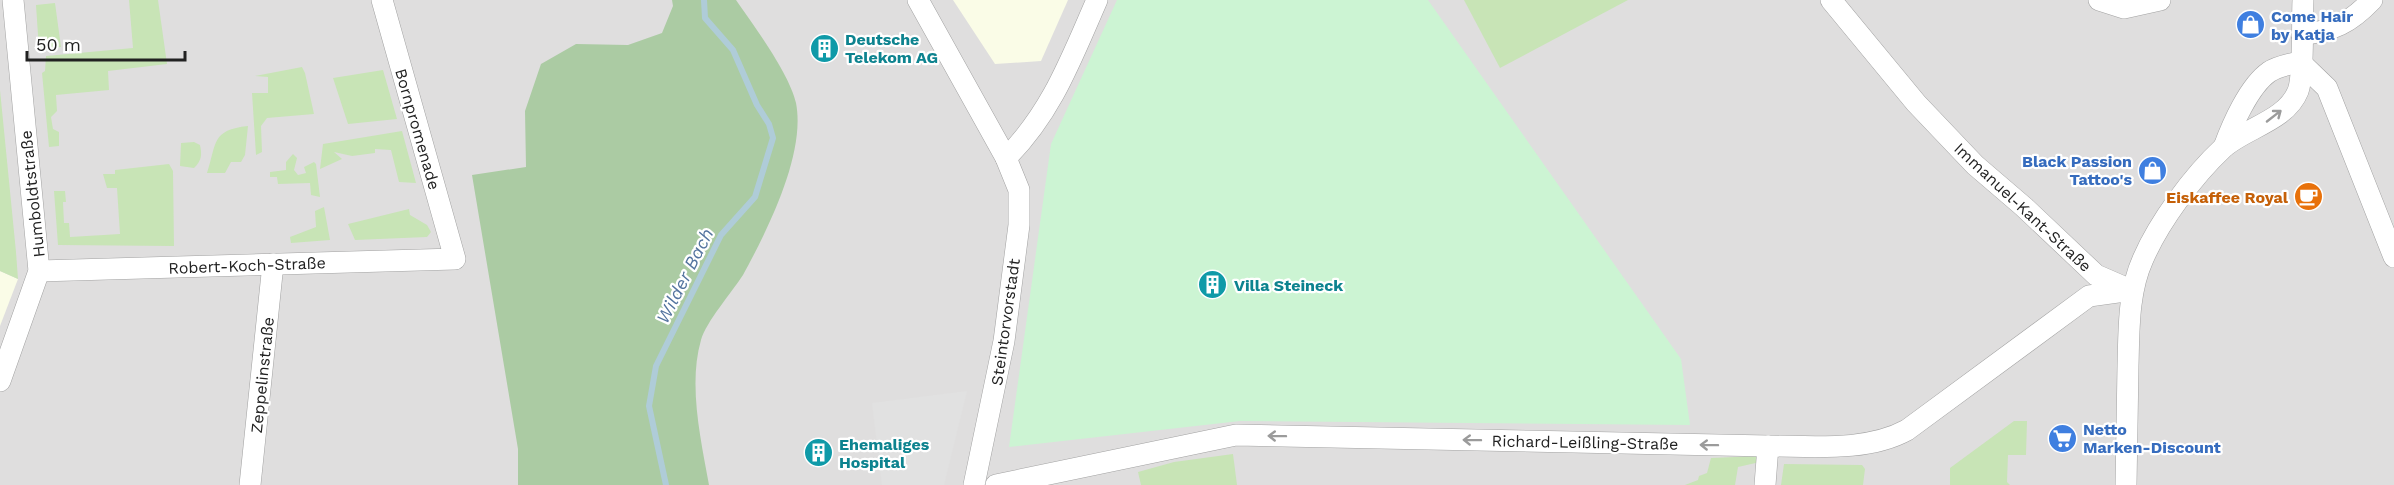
<svg xmlns="http://www.w3.org/2000/svg" width="2394" height="485" viewBox="0 0 2394 485" font-family="'Work Sans',sans-serif">
<style>
.residential{fill:#dfdede}
.education{fill:#fafce7}
.grass{fill:#c8e4b6}
.forest{fill:#abcba3}
.park{fill:#ccf4d3}
.parking{fill:#e1e1e1}
.lines{fill:none;stroke-linecap:round;stroke-linejoin:round}
.stream{stroke:#afccd8;stroke-width:6}
.minor-casing{stroke:#a2a2a2;stroke-width:22}
.minor{stroke:#fff;stroke-width:21}
.oneway{stroke:#9b9b9b}
.labels{text-anchor:middle;stroke-width:4.5;stroke-linejoin:round;paint-order:stroke}
.shop-label{font-size:16px;font-weight:bold;fill:#366cbe;stroke:#fff;text-anchor:start}
.culture-label{font-size:16px;font-weight:bold;fill:#0d838f;stroke:#fff;text-anchor:start}
.street-label{font-size:16px;fill:#212121;stroke:#fff}
.food-label{font-size:16px;font-weight:bold;fill:#c56008;stroke:#fff;text-anchor:end}
.water-label{font-size:18px;font-style:italic;fill:#54749f;stroke:#fff}
</style>
<rect width="100%" height="100%" fill="#f0efe9"/>
<rect class="residential" x="0" y="0" width="2394" height="485"/>
<g class="education">
<polygon points="953,0 1068,0 1041,61 995,64"/>
<polygon points="0,271 18,279 0,326"/>
</g>
<g class="grass">
<polygon points="129,0 158,0 167,64 108,71 109,90 56,95 57,111 51,117 53,129 59,132 59,146 49,147 42,73 45,71 46,56 133,48"/>
<polygon points="1464,0 1628,0 1500,68"/>
<polygon points="55,3 61,47 39,50 36,5"/>
<polygon points="302,67 305,73 314,114 267,118 261,126 262,152 256,155 252,93 268,93 268,77 255,76"/>
<polygon points="383,70 397,119 348,124 333,78"/>
<polygon points="0,90 16,252 18,279 0,271"/>
<path d="M248,126L245,155L241,162H231L225,173H207C217,143 211,130 248,126Z"/>
<polygon points="402,131 416,183 399,182 391,150 375,149 375,153 352,156 334,152 342,159 320,169 323,144"/>
<path d="M194,142L200,145C202,155 202,160 194,168L180,166L181,143Z"/>
<polygon points="293,154 297,158 294,170 298,175 306,173 304,167 314,162 316,164 320,197 311,195 310,183 278,184 277,177 270,177 270,172 286,170 286,162"/>
<polygon points="169,164 173,171 174,246 58,245 54,191 65,191 66,202 63,202 64,223 69,223 70,237 120,234 117,188 107,188 103,174 115,174 115,170"/>
<polygon points="324,207 330,240 291,243 290,237 316,227 315,211"/>
<polygon points="409,209 410,215 427,225 431,232 427,237 355,240 348,224"/>
<polygon points="2014,421 2027,421 2026,455 2008,455 2007,482 2010,485 1950,485 1950,468"/>
<polygon points="1233,454 1237,485 1141,485 1138,472 1174,462"/>
<polygon points="1758,456 1760,462 1738,467 1735,485 1685,485 1698,480 1699,476 1707,473 1711,458"/>
<polygon points="1784,464 1862,465 1865,469 1863,485 1781,485"/>
</g>
<path class="forest" d="M672,0H736C754,26 789,73 796,103C806,154 767,231 743,275C732,292 706,322 701,340C688,385 701,440 709,485H518V449L472,175L526,167L525,111L541,64L576,44L628,45L662,33L673,6Z"/>
<polygon class="park" points="1117,0 1428,0 1681,359 1690,425 1240,421 1009,447 1051,144"/>
<polygon class="parking" points="967,391 944,485 882,485 872,403"/>
<g class="lines">
<polyline class="stream" points="666,485 649,406 656,366 721,235 755,197 773,138 769,124 757,105 733,50 705,18 704,0"/>
<defs>
<g id="minor">
<polyline points="918,0 1006,158 1019,190 1019,225 1004,341 974,485"/>
<polyline points="1831,0 1916,103 1975,165 2024,207 2096,275 2126,288"/>
<polyline points="2099,0 2124,8 2160,0"/>
<path d="M2302,35C2334,30 2349,24 2372,0"/>
<polyline points="2300,62 2327,88 2394,257"/>
<path d="M2224,147C2232,125 2249,86 2269,72C2278,66 2290,64 2300,62"/>
<path d="M1006,158C1052,112 1071,59 1097,0"/>
<polyline points="39,271 455,259 382,0"/>
<polyline points="0,381 39,271 13,0"/>
<polyline points="250,485 273,264"/>
<path d="M996,485L1236,435L1768,446C1812,446 1867,452 1907,430L2089,296L2132,290"/>
<polyline points="1765,485 1768,446"/>
<path d="M2126,485C2127,445 2127,406 2128,366C2129,330 2128,292 2143,259C2159,222 2193,176 2223,148C2245,128 2286,121 2298,91C2304,76 2302,20 2303,0"/>
</g>
</defs>
<use href="#minor" class="minor-casing"/>
<use href="#minor" class="minor"/>
</g>
<defs><path id="oneway-shaft" d="M-6 0H5M1.5-3L5.5 0L1.5 3" fill="none" stroke-width="1.6" stroke-linecap="round" stroke-linejoin="round" transform="scale(1.5)"/></defs>
<g class="oneway">
<use href="#oneway-shaft" transform="translate(2274 116) rotate(-38)"/>
<use href="#oneway-shaft" transform="translate(1277 436) rotate(-179)"/>
<use href="#oneway-shaft" transform="translate(1472 440) rotate(-179)"/>
<use href="#oneway-shaft" transform="translate(1709 445) rotate(-179)"/>
</g>
<defs>
<symbol id="shop-disc" viewBox="-11 -11 22 22"><circle r="9.5" fill="#3f7fe0" stroke="#fff"/><path d="M-5-2.5h2.3a2.7 3.5 0 0 1 5.4 0H5L5.5 6h-11ZM-1.5-2.5h3a1.5 2.3 0 0 0-3 0Z" fill="#fff"/></symbol>
<symbol id="building-disc" viewBox="-11 -11 22 22"><circle r="9.5" fill="#0f9aa8" stroke="#fff"/><path d="M-4-6H4V6H1V3H-1V6H-4ZM-2.5-4.3h1.7v1.8h-1.7ZM.8-4.3h1.7v1.8H.8ZM-2.5-1h1.7V.8h-1.7ZM.8-1h1.7V.8H.8Z" fill="#fff"/></symbol>
<symbol id="cafe-disc" viewBox="-11 -11 22 22"><circle r="9.5" fill="#e8710a" stroke="#fff"/><path d="M-5.5-4.5H6V0H3Q3 3.5 0 3.5H-2.5Q-5.5 3.5-5.5 0ZM3-3.2v2h1.7v-2ZM-6 4.5H4V6H-6Z" fill="#fff"/></symbol>
<symbol id="supermarket-disc" viewBox="-11 -11 22 22"><circle r="9.5" fill="#3f7fe0" stroke="#fff"/><path d="M-6-5.5h2.5l.6 2H6L4.5 2H-2.5L-4.4-4H-6ZM-1.5 3.2a1.3 1.3 0 1 0 .1 0ZM3 3.2a1.3 1.3 0 1 0 .1 0Z" fill="#fff"/></symbol>
</defs>
<g fill-rule="evenodd">
<use href="#shop-disc" x="2234" y="8" width="33" height="33"/>
<use href="#building-disc" x="808" y="32" width="33" height="33"/>
<use href="#shop-disc" x="2136" y="154" width="33" height="33"/>
<use href="#cafe-disc" x="2292" y="180" width="33" height="33"/>
<use href="#building-disc" x="1196" y="268" width="33" height="33"/>
<use href="#supermarket-disc" x="2046" y="422" width="33" height="33"/>
<use href="#building-disc" x="802" y="436" width="33" height="33"/>
</g>
<g class="labels">
<g class="shop-label">
<text x="2271" y="22">Come Hair<tspan x="2271" dy="18">by Katja</tspan></text>
<text x="2132" y="167" text-anchor="end">Black Passion<tspan x="2132" dy="18">Tattoo's</tspan></text>
<text x="2083" y="435">Netto<tspan x="2083" dy="18">Marken-Discount</tspan></text>
</g>
<g class="culture-label">
<text x="845" y="45">Deutsche<tspan x="845" dy="18">Telekom AG</tspan></text>
<text x="1234" y="291">Villa Steineck</text>
<text x="839" y="450">Ehemaliges<tspan x="839" dy="18">Hospital</tspan></text>
</g>
<g class="street-label">
<text transform="translate(418 129) rotate(74)" y="6">Bornpromenade</text>
<text transform="translate(32 194) rotate(-96)" y="6">Humboldtstraße</text>
<text transform="translate(2023 207) rotate(43)" y="6">Immanuel-Kant-Straße</text>
<text transform="translate(247 265) rotate(-2)" y="6">Robert-Koch-Straße</text>
<text transform="translate(1005 322) rotate(-82)" y="6">Steintorvorstadt</text>
<text transform="translate(262 375) rotate(-84)" y="6">Zeppelinstraße</text>
<text transform="translate(1585 442) rotate(1)" y="6">Richard-Leißling-Straße</text>
</g>
<g class="food-label">
<text x="2288" y="203">Eiskaffee Royal</text>
</g>
<g class="water-label">
<text transform="translate(685 276) rotate(-63)" y="6">Wilder Bach</text>
</g>
</g>
<path d="M27 51v9h158v-9" fill="none" stroke="#212121" stroke-width="3"/>
<text x="36" y="51" font-size="18" fill="#212121" stroke="#ffffff" stroke-width="4.5" paint-order="stroke">50 m</text>
</svg>
